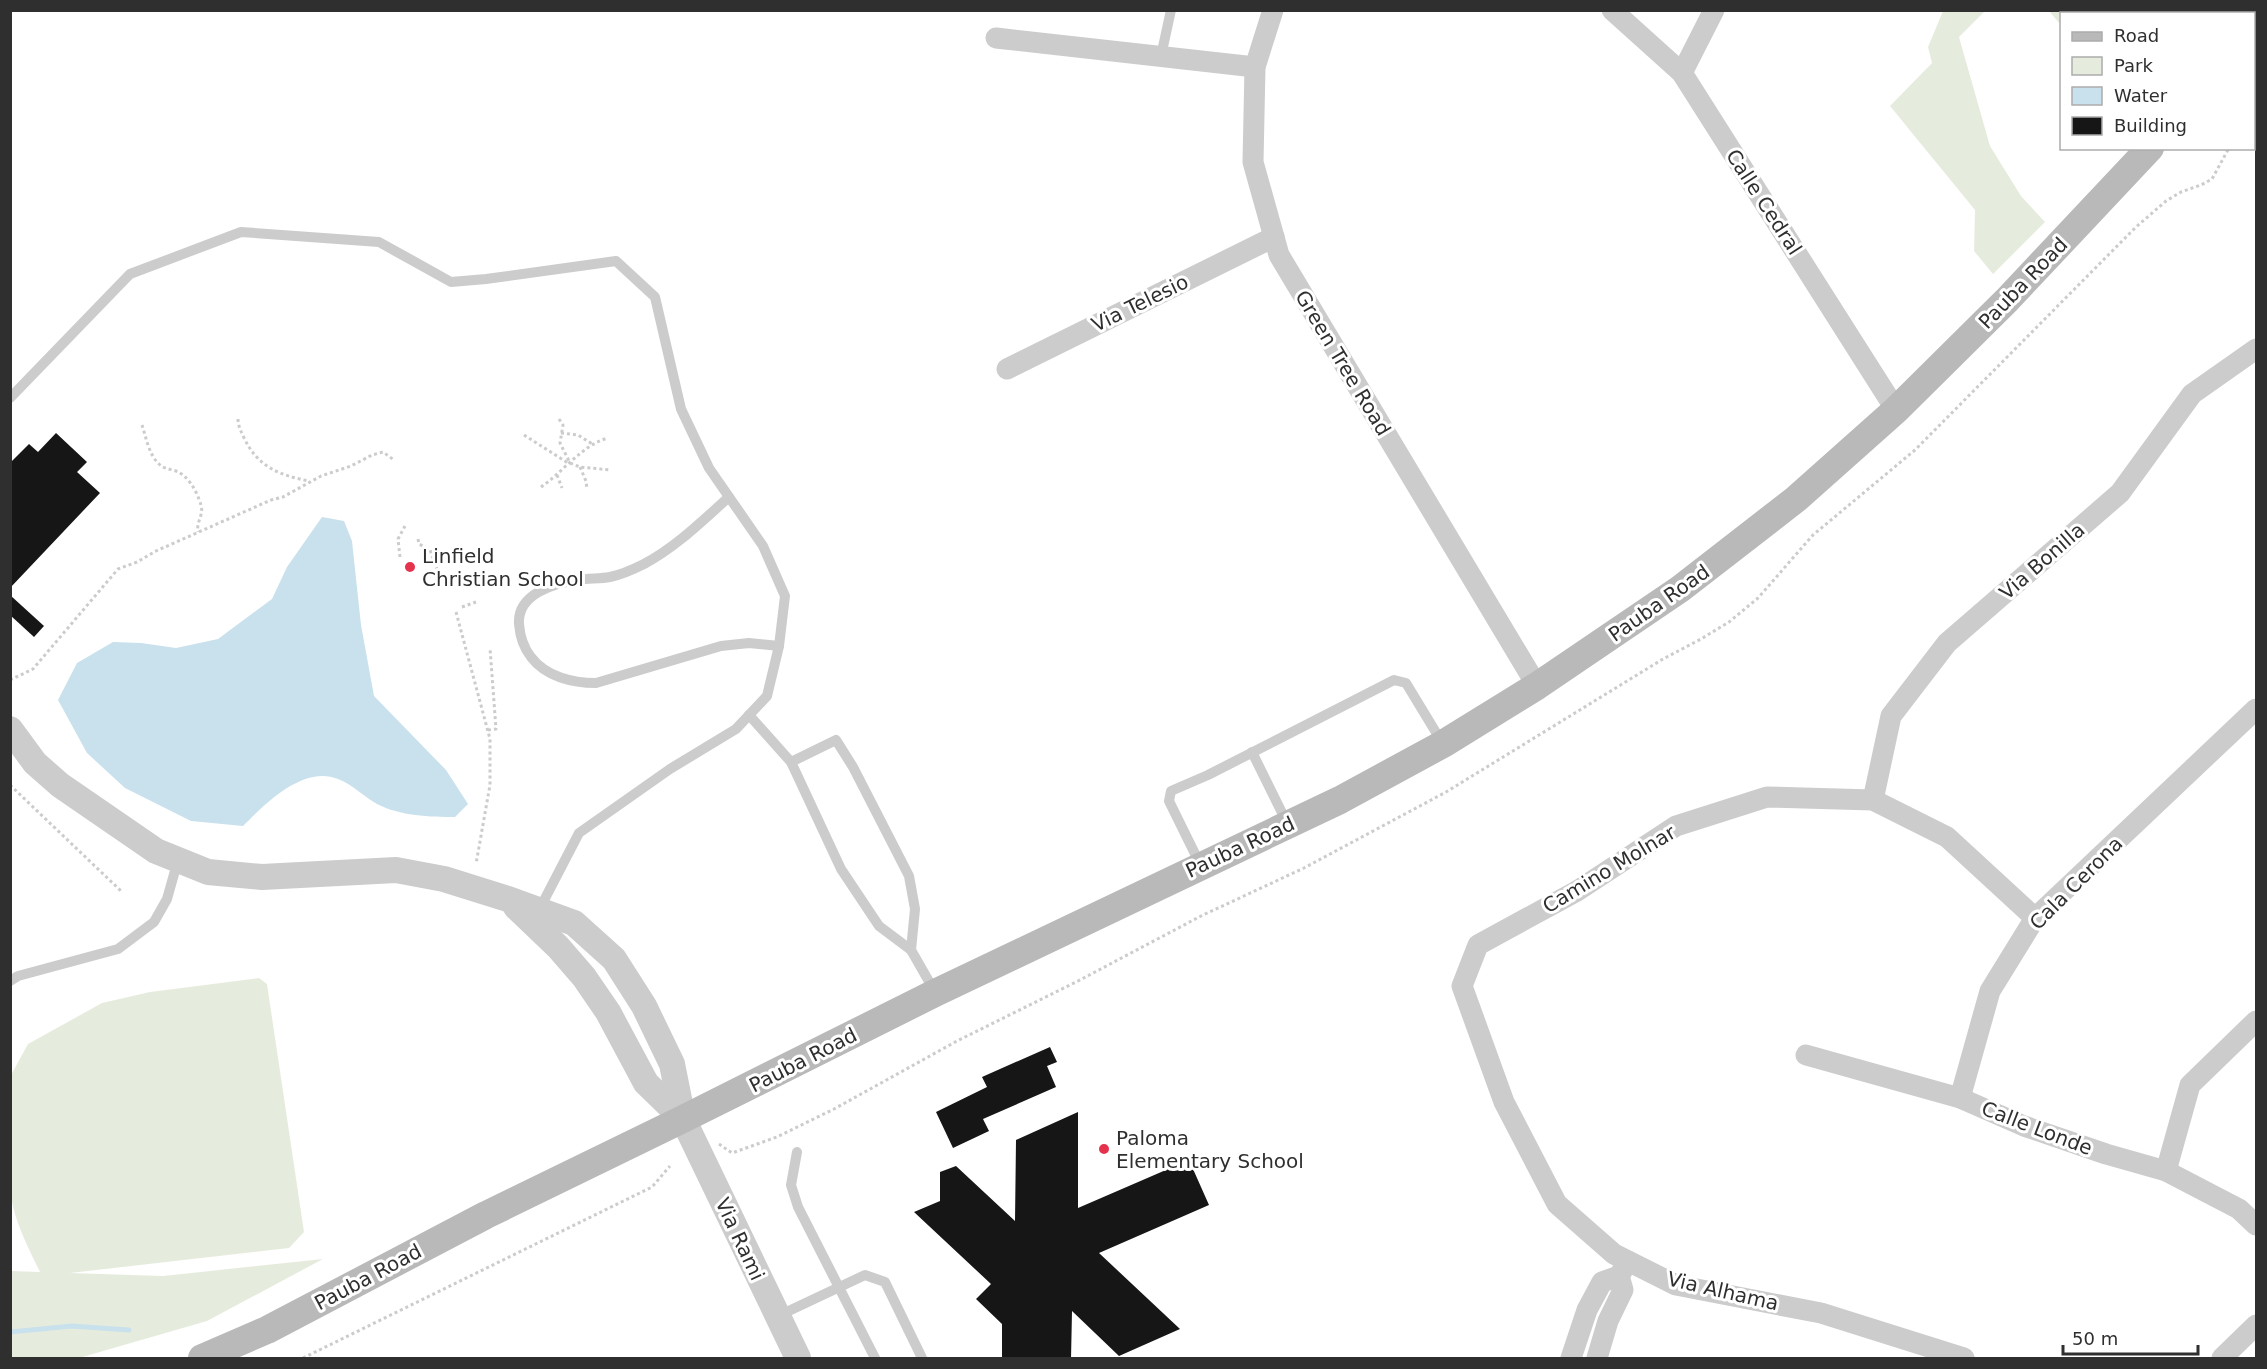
<svg xmlns="http://www.w3.org/2000/svg" width="2267" height="1369" viewBox="0 0 2267 1369" font-family="'DejaVu Sans',sans-serif">
<style>
.green{fill:#e6ecdd}
.water{fill:#c9e1ec}
.lines{fill:none;stroke-linecap:round;stroke-linejoin:round}
.stream{stroke:#c9e1ec;stroke-width:5}
.building{fill:#161616}
.path{stroke:#ccc;stroke-width:3;stroke-dasharray:3 3;stroke-linecap:butt}
.service{stroke:#ccc;stroke-width:10}
.minor{stroke:#ccc;stroke-width:21}
.tertiary{stroke:#ccc;stroke-width:26}
.secondary{stroke:#b9b9b9;stroke-width:28}
.poi-dot{fill:#e5324d;stroke:#fff;stroke-width:2}
.labels{text-anchor:middle;stroke-width:6;stroke-linejoin:round;paint-order:stroke}
.street-label{font-size:20px;fill:#2f2f2f;stroke:#fff}
.poi-label{font-size:20px;fill:#2f2f2f;stroke:#fff;text-anchor:start}
</style>
<rect width="100%" height="100%" fill="#fff"/>
<g class="green">
<polygon points="1943,11 1985,11 1959,37 1990,146 2021,196 2045,222 1993,274 1974,251 1975,210 1890,106 1932,63 1928,47"/>
<polygon points="2049,11 2255,11 2252,14 2062,14 2061,25"/>
<path d="M259,978L267,984L304,1232L289,1248L70,1273L163,1276L323,1259L207,1321L79,1358H11V1271L40,1272C28,1247 15,1223 11,1196V1075L28,1044L102,1003L150,992Z"/>
</g>
<path class="water" d="M322,517L344,521L352,541L361,625L374,696L446,770L468,804L455,817C430,817 400,816 377,804C364,797 352,784 338,779C303,765 265,804 243,826L191,821L125,788L87,753L58,700L77,663L113,642L141,643L176,648L218,639L272,599L287,567Z"/>
<g class="lines">
<polyline class="stream" points="10,1332 72,1326 129,1330"/>
</g>
<g class="building">
<polygon points="56,433 87,462 77,472 100,493 10,588 10,463 29,444 38,452"/>
<polygon points="10,595 44,626 34,637 10,615"/>
<polygon points="1050,1047 1057,1062 1047,1066 1056,1087 983,1119 989,1131 953,1148 936,1112 987,1087 982,1077"/>
<polygon points="1078,1112 1078,1208 1189,1160 1209,1205 1099,1253 1180,1329 1119,1356 1072,1311 1071,1359 1002,1359 1002,1324 976,1299 991,1284 914,1212 940,1201 940,1172 956,1166 1015,1221 1016,1140"/>
</g>
<g class="lines">
<g class="path">
<polyline points="2254,113 2256,109"/>
<path d="M238,419C238,426 241,431 244,438C258,467 279,475 309,481"/>
<polyline points="559,419 563,425 560,443 570,463 580,467 611,470"/>
<path d="M142,425C146,437 149,455 159,464C164,469 170,469 176,471C189,476 197,492 201,505C204,515 196,522 198,532"/>
<polyline points="561,433 578,435 594,445"/>
<polyline points="524,435 568,463"/>
<polyline points="580,467 586,481 587,489"/>
<polyline points="557,475 562,488"/>
<path d="M541,487C563,472 582,445 608,438"/>
<polyline points="418,539 419,544 430,550 441,580"/>
<polyline points="400,557 398,539 405,526"/>
<polyline points="462,607 476,602"/>
<polyline points="456,612 490,739 490,785 476,864"/>
<polyline points="10,680 33,669 118,569 137,562 156,551 271,500 283,497 321,476 351,466 372,455 383,452 394,460"/>
<polyline points="488,730 496,729 490,648"/>
<polyline points="10,785 121,891"/>
<polyline points="719,1144 732,1153 777,1137 834,1109 957,1041 1078,981 1201,916 1304,868 1446,792 1663,659 1701,639 1729,622 1758,598 1813,535 1915,450 2136,227 2166,201 2181,192 2201,185 2212,179 2229,148"/>
<polyline points="303,1358 652,1187 670,1166"/>
</g>
<g class="service">
<polyline points="1161,56 1171,10"/>
<polyline points="10,398 130,274 241,232 379,242 451,282 486,279 616,261 655,297 681,409 709,468 763,546 785,596 779,646 767,696 736,729 670,769 579,833 539,910"/>
<path d="M729,497C702,521 676,547 644,564C634,569 620,575 610,577C599,579 588,578 578,580C554,583 517,594 519,624C520,637 523,647 531,657C546,677 573,683 596,683L721,646L749,643L779,646"/>
<polyline points="749,715 791,762 841,869 879,926 911,950 935,992"/>
<polyline points="1252,752 1288,825"/>
<polyline points="791,762 836,740 853,767 909,876 915,909 911,950"/>
<polyline points="1200,864 1169,801 1171,791 1208,775 1394,680 1406,683 1443,744"/>
<polyline points="10,981 18,976 118,949 154,922 167,899 178,860"/>
<polyline points="797,1152 791,1185 798,1207 875,1358"/>
<polyline points="778,1316 865,1275 885,1282 922,1358"/>
</g>
<g class="minor">
<polyline points="1273,10 1255,67 1253,162 1279,255 1537,686"/>
<polyline points="1612,10 1682,73 1896,410"/>
<polyline points="996,38 1255,67"/>
<polyline points="1682,73 1714,10"/>
<polyline points="1007,369 1274,237"/>
<polyline points="1873,800 1891,716 1947,643 2120,493 2192,394 2256,349"/>
<polyline points="1806,1055 1960,1098 2024,1126 2106,1154 2166,1171 2239,1209 2256,1225"/>
<polyline points="1960,1098 1990,991 2035,918 2256,709"/>
<polyline points="2166,1171 2190,1085 2256,1021"/>
<polyline points="1571,1358 1587,1310 1602,1282 1619,1276 1628,1261"/>
<polyline points="1597,1358 1608,1321 1623,1290 1619,1276"/>
<polyline points="1964,1358 1821,1313 1676,1285 1614,1254 1557,1204 1504,1102 1462,986 1478,945 1577,891 1676,826 1767,797 1873,800 1947,837 2035,918"/>
<polyline points="2222,1358 2256,1325"/>
</g>
<g class="tertiary">
<polyline points="10,729 35,763 60,785 156,851 208,872 262,877 396,870 444,879 508,899 574,923 614,959 644,1006 672,1064 683,1119 798,1358"/>
<polyline points="516,907 558,947 584,977 608,1012 646,1083 683,1119"/>
</g>
<g class="secondary">
<polyline points="2254,41 2256,38"/>
<polyline points="202,1358 267,1330 486,1215 683,1119 935,993 1340,800 1443,744 1537,686 1680,589 1796,499 1896,410 2007,300 2150,148"/>
</g>
</g>
<g class="poi-dot">
<circle cx="410" cy="567" r="6"/>
<circle cx="1104" cy="1149" r="6"/>
</g>
<g class="labels">
<g class="street-label">
<text transform="translate(1764 202) rotate(57)" y="7">Calle Cedral</text>
<text transform="translate(2023 283) rotate(-46)" y="7">Pauba Road</text>
<text transform="translate(1140 303) rotate(-26)" y="7">Via Telesio</text>
<text transform="translate(1343 363) rotate(59)" y="7">Green Tree Road</text>
<text transform="translate(2042 561) rotate(-41)" y="7">Via Bonilla</text>
<text transform="translate(1659 603) rotate(-35)" y="7">Pauba Road</text>
<text transform="translate(1240 847) rotate(-25)" y="7">Pauba Road</text>
<text transform="translate(1609 869) rotate(-31)" y="7">Camino Molnar</text>
<text transform="translate(2076 883) rotate(-45)" y="7">Cala Cerona</text>
<text transform="translate(803 1060) rotate(-27)" y="7">Pauba Road</text>
<text transform="translate(2037 1128) rotate(21)" y="7">Calle Londe</text>
<text transform="translate(740 1239) rotate(65)" y="7">Via Rami</text>
<text transform="translate(368 1277) rotate(-28)" y="7">Pauba Road</text>
<text transform="translate(1723 1291) rotate(13)" y="7">Via Alhama</text>
</g>
<g class="poi-label">
<text x="422" y="563">Linfield<tspan x="422" dy="23">Christian School</tspan></text>
<text x="1116" y="1145">Paloma<tspan x="1116" dy="23">Elementary School</tspan></text>
</g>
</g>
<rect width="2267" height="1369" fill="none" stroke="#2f2f2f" stroke-width="24"/>
<rect x="2060" y="12" width="195" height="138" fill="#ffffff" stroke="#acacac" stroke-width="1.5"/>
<rect x="2072" y="32" width="30" height="9" fill="#b9b9b9" stroke="#acacac" stroke-width="1.5"/>
<text x="2114" y="42" font-size="18" fill="#2f2f2f">Road</text>
<rect x="2072" y="57" width="30" height="18" fill="#e6ecdd" stroke="#acacac" stroke-width="1.5"/>
<text x="2114" y="72" font-size="18" fill="#2f2f2f">Park</text>
<rect x="2072" y="87" width="30" height="18" fill="#c9e1ec" stroke="#acacac" stroke-width="1.5"/>
<text x="2114" y="102" font-size="18" fill="#2f2f2f">Water</text>
<rect x="2072" y="117" width="30" height="18" fill="#161616" stroke="#acacac" stroke-width="1.5"/>
<text x="2114" y="132" font-size="18" fill="#2f2f2f">Building</text>
<path d="M2063 1345v9h135v-9" fill="none" stroke="#2f2f2f" stroke-width="3"/>
<text x="2072" y="1345" font-size="18" fill="#2f2f2f" stroke="#ffffff" stroke-width="4.5" paint-order="stroke">50 m</text>
</svg>
